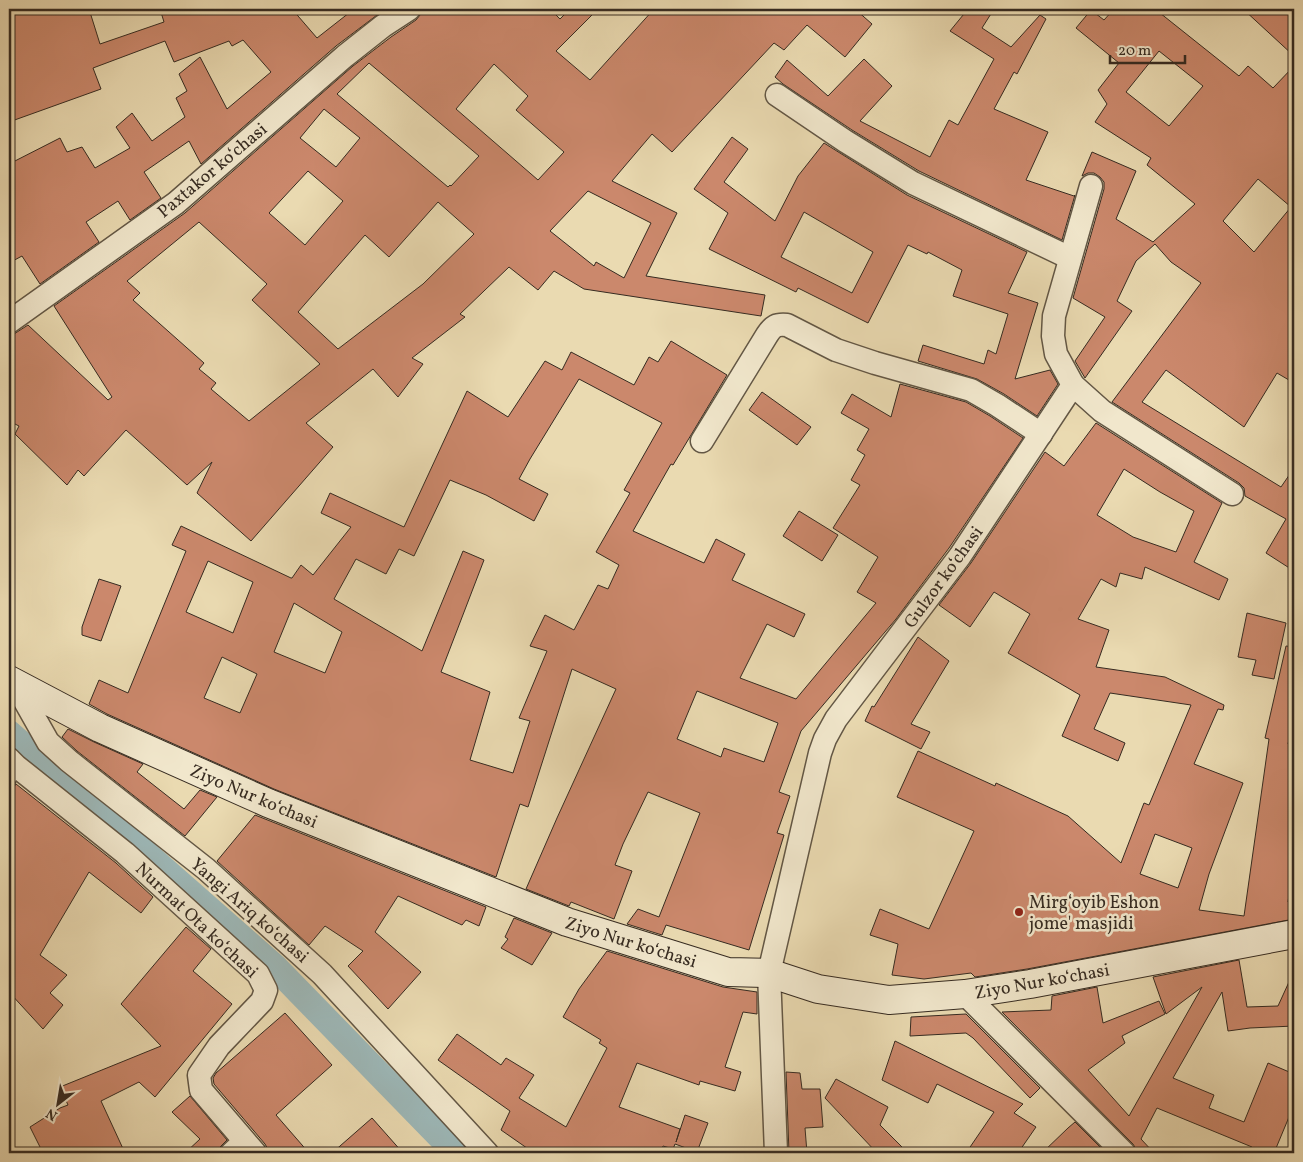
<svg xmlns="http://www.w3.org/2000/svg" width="1303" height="1162" viewBox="0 0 1303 1162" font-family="Vollkorn,serif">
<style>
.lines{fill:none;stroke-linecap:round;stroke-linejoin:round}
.canal{stroke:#9db8b8;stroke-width:26}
.building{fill:#cb886c;stroke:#362b21;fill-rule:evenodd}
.lane-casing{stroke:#635745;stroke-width:14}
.street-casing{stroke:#635745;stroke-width:25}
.secondary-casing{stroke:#362b21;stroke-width:30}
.lane{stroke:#f1e7cc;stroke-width:11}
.street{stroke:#f1e7cc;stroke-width:22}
.secondary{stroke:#f1e7cc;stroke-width:28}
.poi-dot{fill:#8f2418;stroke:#f1e7cc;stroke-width:2}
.labels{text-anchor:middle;stroke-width:5;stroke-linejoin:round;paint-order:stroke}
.street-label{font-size:18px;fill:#362b21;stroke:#f1e7cc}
.poi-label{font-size:18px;fill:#362b21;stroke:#f1e7cc;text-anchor:start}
</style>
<rect width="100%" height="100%" fill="#eadab1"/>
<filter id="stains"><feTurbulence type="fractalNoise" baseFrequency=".004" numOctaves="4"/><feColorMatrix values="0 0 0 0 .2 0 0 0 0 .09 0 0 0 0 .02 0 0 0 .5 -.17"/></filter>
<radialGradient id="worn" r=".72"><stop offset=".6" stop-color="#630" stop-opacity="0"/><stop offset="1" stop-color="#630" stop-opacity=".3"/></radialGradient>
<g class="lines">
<polyline class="canal" points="9,733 275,967 456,1153"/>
</g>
<g class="building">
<polygon points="9,9 89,9 100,44 164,22 160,9 292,9 317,38 354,9 385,9 336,46 201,164 189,141 144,172 161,198 130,220 118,201 86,222 99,242 40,284 22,256 9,263 9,164 60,138 67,152 82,147 95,168 130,148 116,127 132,113 152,141 185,117 176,98 187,91 179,74 200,57 227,109 271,72 243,40 232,46 229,41 174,62 165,41 93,68 101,89 9,122"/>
<path d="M422,9H550L560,19L570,9H598L556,51L590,80L654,9H855L872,24L845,57L807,25L784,50L774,43L672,152L652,134L612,181L677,213L646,276L765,295L761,316L584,289L554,271L538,290L509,267L460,314L465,317L412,358L423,364L398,397L373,369L306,423L333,447L251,541L197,493L212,462L187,485L126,430L84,476L78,470L67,485L15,434L19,426L9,421V339L14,334L28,325L108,400L112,397L54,306L185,213L353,66L391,37L416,20L420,15ZM369,63L479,156L451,186L450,185L448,187L337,94ZM494,64L528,96L516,110L564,152L538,180L456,109ZM324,109L360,138L336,167L300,138ZM308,171L343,201L305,245L269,213ZM588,191L651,223L624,278L596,262L594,266L550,231ZM438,202L474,234L423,284L338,349L298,312L365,235L389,257ZM199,222L267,284L252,300L320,364L249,421L211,389L216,383L199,369L204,363L133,300L140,293L127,281Z"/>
<polygon points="968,9 994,9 982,28 1011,47 1040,15 1046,19 1017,74 1014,72 994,109 1048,132 1026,180 1074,196 1075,195 1062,240 919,171 852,130 783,84 775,77 787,60 828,96 864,59 892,86 860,121 930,157 949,120 958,125 994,59 950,31"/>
<path d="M1114,9H1155L1239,76L1248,66L1273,88L1294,66V383L1277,373L1244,427L1166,370L1142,402L1281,487L1294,468V571L1266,553L1286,519L1245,496L1244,488L1239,483L1112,402L1201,283L1171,262L1155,244L1136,261L1117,301L1132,311L1085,378L1075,361L1105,317L1073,298L1104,189V182L1100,177L1094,173H1088L1082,176L1092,152L1136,171L1116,219L1153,242L1195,204L1147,165L1151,158L1095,122L1107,104L1098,90L1119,63L1076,28L1091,10L1104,20ZM1159,51L1203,86L1169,126L1126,92ZM1258,179L1291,207L1254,252L1223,221Z"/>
<polygon points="1243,9 1294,9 1294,56"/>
<path d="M732,137L748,149L724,182L775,221L798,176L824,143L907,195L1027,252L1008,293L1038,303L1015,379L1050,370L1058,384L1037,416L1004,394L977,379L918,361L923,345L984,364L988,350L996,354L1008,314L953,296L962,270L928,252L927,254L908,245L868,323L798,288L796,292L709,249L728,213L694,189ZM804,212L873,252L852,293L781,257Z"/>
<path d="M671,341L727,375L673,465L671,464L633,531L704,563L716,539L745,554L732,580L805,614L794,637L767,624L740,678L796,699L876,603L857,592L878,557L833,528L860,485L851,480L865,455L857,450L869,429L841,413L852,394L891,417L900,384L966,402L990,416L1023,438L949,548L896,619L801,731L779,792L790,796L777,833L784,835L749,950L666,925L662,935L627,924L638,909L659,917L700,813L648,792L623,844L615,865L632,871L614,919L571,902L569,906L526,889L557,818L616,689L572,669L528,807L520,804L496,877L274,789L107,714L89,704L99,680L128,693L186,551L172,545L181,526L291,578H292L301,565L313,575L351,527L321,513L330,493L404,527L467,391L508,417L545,361L562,370L571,352L634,385L649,357L658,362ZM579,379L662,423L624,490L630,493L596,552L619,565L608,589L598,585L574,630L545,615L530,646L547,651L519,718L530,721L513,773L470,760L490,692L441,672L484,560L463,551L422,651L334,599L356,559L386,574L399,549L414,556L450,480L486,495L534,521L548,494L519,479L530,459ZM208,561L253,582L233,633L186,612ZM294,603L342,632L325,673L274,652ZM222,657L257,674L240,713L204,698ZM697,691L778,723L764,762L724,748L721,757L677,739Z"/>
<polygon points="762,392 811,427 797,445 749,410"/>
<path d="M1096,423L1222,503L1194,562L1228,579L1219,600L1145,567L1142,579L1120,573L1116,587L1101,579L1078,619L1109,630L1096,667L1165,677L1224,705L1223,710L1218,709L1194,764L1243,783L1209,874L1199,910L1244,916L1269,739L1265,738L1286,646L1294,647V716L1288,744L1294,745V859L1288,902L1294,901V919L1027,969L975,977L971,973L924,979L892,975L898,944L870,935L880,909L929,929L974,831L897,797L918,751L995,786L996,783L1068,816L1121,863L1144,803L1149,805L1191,705L1110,693L1094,729L1125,743L1118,761L1062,736L1080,695L1008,653L1030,614L994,592L970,627L939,605L971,563L1045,452L1064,466ZM1124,469L1160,492L1194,511L1176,552L1133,537L1097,515ZM1155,834L1192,848L1178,888L1140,874Z"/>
<polygon points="799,511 838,535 822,561 783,536"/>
<polygon points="99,579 121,586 101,641 82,635 82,627"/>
<polygon points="1247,613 1286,623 1274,679 1252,675 1256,660 1238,657"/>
<polygon points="918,637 949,661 911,724 930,732 921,749 865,721 872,706 874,707"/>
<polygon points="68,729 94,742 143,764 137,772 184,809 200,790 217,797 185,836 77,751 62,737"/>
<polygon points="16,784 116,863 153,897 141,913 89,872 40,955 67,975 50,993 63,1005 43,1029 9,992 9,789 13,788"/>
<polygon points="255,815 486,907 479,926 466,920 462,925 398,896 375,932 421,972 388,1009 348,966 363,951 325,926 309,945 217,861"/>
<polygon points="514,918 552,933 532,965 501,948 508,939 505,937"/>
<polygon points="186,927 211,949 193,971 232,1004 155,1097 139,1082 101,1101 125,1153 43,1153 30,1127 60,1108 68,1105 60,1087 161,1046 121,1004"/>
<polygon points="607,951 723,987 757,992 757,1014 743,1012 725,1067 741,1072 735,1091 700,1081 699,1085 637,1063 619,1107 680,1129 676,1142 685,1115 708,1123 697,1152 675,1144 673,1149 663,1146 660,1153 534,1153 501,1130 510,1111 438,1060 457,1034 501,1065 506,1058 534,1075 519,1098 566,1127 607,1048 599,1043 601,1040 563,1017 579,989"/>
<polygon points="1239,960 1247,1007 1278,1006 1294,971 1294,1026 1250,1028 1228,1031 1222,992 1173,1078 1214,1095 1209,1108 1244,1122 1268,1063 1294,1074 1294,1119 1289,1117 1274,1153 1250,1153 1252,1147 1157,1108 1141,1139 1154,1153 1137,1153 1136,1149 1133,1144 1002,1012 1051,1010 1052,996 1097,987 1103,1023 1159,1001 1165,1014 1122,1036 1125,1043 1088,1070 1129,1116 1202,987 1166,1014 1153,977"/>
<polygon points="285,1013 332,1065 276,1115 309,1153 270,1153 265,1144 214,1084 213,1078 216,1073"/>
<polygon points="966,1014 1040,1088 1030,1098 973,1038 966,1033 910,1036 911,1017"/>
<polygon points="895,1041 1023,1104 1014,1113 1036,1127 1018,1153 966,1153 994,1112 937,1084 928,1103 882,1080"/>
<polygon points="786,1072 800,1073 802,1089 820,1089 823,1127 805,1128 807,1153 789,1153"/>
<polygon points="836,1079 888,1107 880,1125 908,1153 877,1153 825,1098"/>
<polygon points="190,1096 227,1140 219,1148 217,1153 185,1153 200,1139 172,1112"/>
<polygon points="372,1118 403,1153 332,1153"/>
<polygon points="1075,1122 1106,1153 1042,1153 1068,1128"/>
</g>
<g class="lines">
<defs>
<g id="lane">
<polyline points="9,782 16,766"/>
<polyline points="224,1153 242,1136"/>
</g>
<g id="street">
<polyline points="777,95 845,141 913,183 1070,258"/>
<polyline points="9,322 176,203 345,56 383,26 409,9"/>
<polyline points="1073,385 1102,411 1232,494"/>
<path d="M702,441L767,335C773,326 776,324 787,325L836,350L875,363L971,390L997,405L1041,434"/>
<polyline points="13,680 48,742 69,761 206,869 322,974 487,1153"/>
<polyline points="9,759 16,766 125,853 258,974 266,990 262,1001 219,1046 199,1075 201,1090 255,1153"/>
<polyline points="965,994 1124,1153"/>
<polyline points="776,1153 769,973 820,753 825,739 836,719 960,556 1073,385 1056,354 1053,336 1054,316 1091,186"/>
</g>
<polyline id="secondary" points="9,680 100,728 268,803 567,922 728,972 769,973 818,989 889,1000 965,994 1030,984 1294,934"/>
</defs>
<use href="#lane" class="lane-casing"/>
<use href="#street" class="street-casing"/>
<use href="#secondary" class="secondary-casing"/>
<use href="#lane" class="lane"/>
<use href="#street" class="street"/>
<use href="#secondary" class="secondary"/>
</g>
<circle class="poi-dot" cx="1019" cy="912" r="5"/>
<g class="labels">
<g class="street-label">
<text transform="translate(212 170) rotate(-40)" y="6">Paxtakor koʻchasi</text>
<text transform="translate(943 577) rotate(-54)" y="6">Gulzor koʻchasi</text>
<text transform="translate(254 796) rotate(23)" y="6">Ziyo Nur koʻchasi</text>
<text transform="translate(250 910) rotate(41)" y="6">Yangi Ariq koʻchasi</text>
<text transform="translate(197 920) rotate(43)" y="6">Nurmat Ota koʻchasi</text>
<text transform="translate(631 942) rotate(17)" y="6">Ziyo Nur koʻchasi</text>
<text transform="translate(1042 981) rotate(-10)" y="6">Ziyo Nur koʻchasi</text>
</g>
<g class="poi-label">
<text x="1029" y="908">Mirg‘oyib Eshon<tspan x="1029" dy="21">jome' masjidi</tspan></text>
</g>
</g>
<rect width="1303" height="1162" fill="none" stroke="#eadab1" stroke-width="30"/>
<rect x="10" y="10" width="1283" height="1142" fill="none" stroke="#362b21" stroke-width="2.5"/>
<rect x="15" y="15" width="1273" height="1132" fill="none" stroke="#362b21"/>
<g transform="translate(58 1104) rotate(211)" stroke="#f1e7cc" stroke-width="4" paint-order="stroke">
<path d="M0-4L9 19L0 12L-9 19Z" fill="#362b21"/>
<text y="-8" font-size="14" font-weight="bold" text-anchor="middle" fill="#362b21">N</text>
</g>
<path d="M1110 55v8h75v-8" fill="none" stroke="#362b21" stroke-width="2.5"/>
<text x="1118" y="55" font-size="15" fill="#362b21" stroke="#f1e7cc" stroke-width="4" paint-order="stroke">20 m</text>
<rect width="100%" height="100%" filter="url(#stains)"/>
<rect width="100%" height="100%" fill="url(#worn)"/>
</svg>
